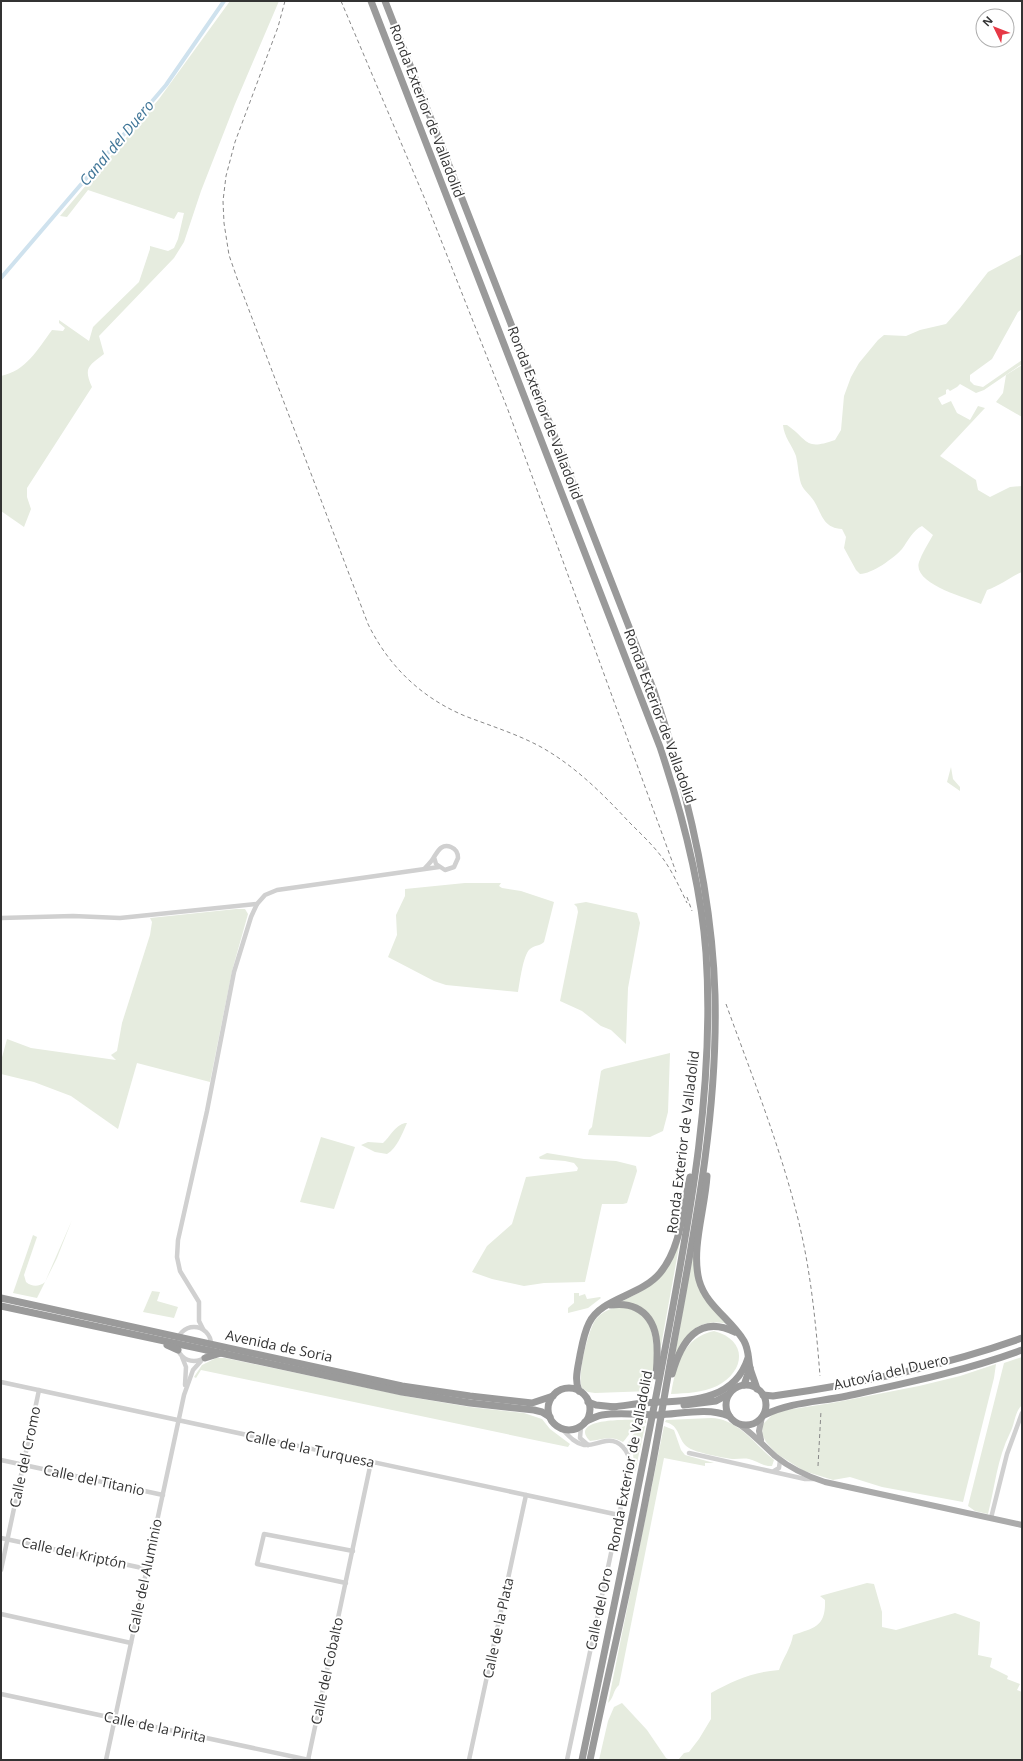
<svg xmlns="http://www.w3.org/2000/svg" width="1023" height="1761" viewBox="0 0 1023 1761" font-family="'Open Sans',sans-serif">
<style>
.green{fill:#e6ecdf}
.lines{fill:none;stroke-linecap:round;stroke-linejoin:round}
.canal{stroke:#cfe2ee;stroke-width:4}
.minor{stroke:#d0d0d0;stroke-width:4.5}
.major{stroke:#ababab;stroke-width:6}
.highway{stroke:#9a9a9a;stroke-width:7}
.rail{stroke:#888;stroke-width:1;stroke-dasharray:4 3;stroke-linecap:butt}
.labels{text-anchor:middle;stroke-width:4;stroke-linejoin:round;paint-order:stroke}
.street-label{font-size:14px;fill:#333;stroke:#fff}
.water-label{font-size:15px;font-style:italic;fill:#3f7597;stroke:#fff}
</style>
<rect width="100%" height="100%" fill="#fff"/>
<g class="green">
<path d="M230,1H279L235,104L201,191L184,242L174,258L99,336L104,354C89,366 83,367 92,387L27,488V497L31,509L24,527L1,511V376C26,371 38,349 52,330L63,331L65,328L59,323V320L89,341L93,327L96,324L139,282L150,249V246L168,251L174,248L178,239L184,213L178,212L174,219L88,190L67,217L60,216L159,99Z"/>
<path d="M1022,254V309L1018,312L992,359L970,375V381L974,385L983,387L1022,360V364L984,390L976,393L960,384L957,387L950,391L948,389L946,390V394L938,398L942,405L951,401L957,413L970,420L978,406L985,408L940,456L976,480L978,490L990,497L1010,487L1022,486V572C1010,577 1000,586 987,590L981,604C967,598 912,584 919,562C922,553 928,544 933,535L922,526C913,530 908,541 902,549C894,558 872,574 860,574L856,570L844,548L846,537L842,529C823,528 822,514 814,501C809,493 802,490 800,480C798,472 798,464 796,456C792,445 784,437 783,425H787C809,440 804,451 835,440L841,430L844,396L851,377L859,363L878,340L884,335L906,336L920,330L946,324L960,308L988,272Z"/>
<polygon points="1022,365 1022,417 996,402 1003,393 1006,375"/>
<polygon points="951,767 953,779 960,787 960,791 947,782"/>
<path d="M465,883H501L499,886L502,888L521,891L554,902L544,942C540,946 535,945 530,949C523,955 520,981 518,992L446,985L434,981L388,957L397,935L396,915L405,896V889Z"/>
<polygon points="586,902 637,913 640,923 628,988 626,1044 611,1030 601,1026 582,1011 560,1001 578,912 577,907 574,904"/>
<polygon points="236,909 245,909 248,914 232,971 210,1082 137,1063 118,1129 71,1096 34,1082 1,1074 1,1061 7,1039 31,1048 116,1060 111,1055 117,1051 122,1023 150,935 152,922 150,918"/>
<polygon points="670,1053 668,1112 663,1131 650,1137 588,1135 589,1130 592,1127 601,1071 604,1069"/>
<path d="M405,1123H407C402,1134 397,1148 387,1154L375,1152L361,1145L368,1142L383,1143C390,1137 395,1125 405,1123Z"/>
<polygon points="321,1137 355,1147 334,1209 300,1202"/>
<polygon points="547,1153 584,1159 616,1161 636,1166 637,1171 627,1203 623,1204 602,1204 585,1282 544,1283 524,1286 492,1279 472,1272 487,1246 512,1224 526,1177 577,1171 578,1168 574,1163 565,1161 540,1159 539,1157"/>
<path d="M72,1220L57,1258L37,1298L13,1293L33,1235L37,1237L24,1275L26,1282C32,1287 39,1287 45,1282Z"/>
<polygon points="682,1230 659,1357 649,1315 619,1303 642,1291 654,1283"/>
<path d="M693,1252C700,1291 698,1297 728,1324C695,1317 686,1335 674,1361Z"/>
<polygon points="152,1291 160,1292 157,1301 178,1307 174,1318 143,1312"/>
<polygon points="574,1293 579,1293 579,1296 585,1294 587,1299 600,1297 601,1298 588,1308 568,1313 568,1308 574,1303"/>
<path d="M614,1308C618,1308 623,1307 627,1308C661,1313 656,1366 651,1391L595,1393L588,1392L582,1388C577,1375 588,1330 596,1319C601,1313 607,1310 614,1308Z"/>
<path d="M714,1331C748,1340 746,1371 717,1386C702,1393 687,1393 671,1394C676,1366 682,1338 714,1331Z"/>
<path d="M1022,1357V1405C1014,1413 1015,1424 1010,1433C997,1459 995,1486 988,1514L975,1511L968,1506L1004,1363Z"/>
<polygon points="216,1358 225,1358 410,1397 470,1407 524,1413 542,1419 550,1429 570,1444 568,1447 201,1370 196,1378 194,1377 202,1365"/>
<polygon points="996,1364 994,1378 963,1502 882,1487 850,1477 833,1480 804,1471 777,1454 766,1442 762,1434 763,1424 773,1414 786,1410 832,1403 919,1386 960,1376"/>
<path d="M711,1418C739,1419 754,1444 774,1460L772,1466C764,1467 757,1461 749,1459C744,1458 739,1459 734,1459C727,1459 694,1452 689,1448C677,1441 681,1425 665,1422L666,1420Z"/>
<path d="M646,1420V1423C633,1424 631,1434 623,1442C610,1435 603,1440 590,1441C566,1416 638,1420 646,1420Z"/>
<polygon points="645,1426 635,1472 633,1454 627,1444 637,1429"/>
<path d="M664,1426L674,1430L681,1450L685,1455L714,1463H705V1466L664,1458L619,1685C613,1690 614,1698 608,1703Z"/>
<path d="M867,1583L874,1584L882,1612V1627L896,1630L955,1613L980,1622L978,1655L992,1658L990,1667L1008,1676L1007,1679L1020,1684L1017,1690L1022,1692V1760H678L684,1753L689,1752L699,1739L711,1719V1693C734,1680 753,1672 779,1670C783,1658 791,1648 793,1635C814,1628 826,1627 825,1600L820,1596Z"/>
<polygon points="622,1703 647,1730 666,1758 670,1760 599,1760 608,1721 614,1707"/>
</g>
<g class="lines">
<polyline class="canal" points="1,278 166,85 224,1"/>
<g class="minor">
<path d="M425,868C428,865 432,861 434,857C438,851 442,843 451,847C456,849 458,853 458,858L454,867L445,870L436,864L434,857"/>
<polyline points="1,918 73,916 120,918 257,904"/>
<circle cx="194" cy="1344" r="17"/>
<polyline points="203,1329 199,1321 199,1302 180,1271 177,1257 178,1240 207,1111 234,972 251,917 257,904 265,895 277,890 439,867"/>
<polyline points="182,1357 186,1367 185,1385"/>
<polyline points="1,1382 619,1515"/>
<polyline points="581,1426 580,1438 588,1445"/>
<path d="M561,1428C568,1435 574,1443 584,1445C592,1446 598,1442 606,1441C620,1439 629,1451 630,1464L567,1760"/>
<polyline points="689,1453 805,1479 814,1479"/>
<polyline points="1,1460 163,1495"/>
<polyline points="774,1471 779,1468 780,1460"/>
<polyline points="991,1518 1007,1454 1022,1413"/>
<polyline points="1,1538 147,1569"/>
<polyline points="1,1570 39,1390"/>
<polyline points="346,1583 257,1564 264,1534 353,1551"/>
<polyline points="1,1614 131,1643"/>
<polyline points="1,1694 309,1760"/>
<polyline points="106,1760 184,1395 193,1370 201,1361"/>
<polyline points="308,1760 371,1462"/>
<polyline points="469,1760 526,1495"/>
</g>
<g class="major">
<path d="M739,1424C753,1434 763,1445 775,1456C790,1468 806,1476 825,1482L1022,1525"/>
<polyline points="761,1440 759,1431 762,1417"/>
</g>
<g class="highway">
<path d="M371,1L660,747C682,813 701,884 706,953C715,1084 690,1216 666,1344C640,1483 611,1621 582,1760"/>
<path d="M385,1L654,691C687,789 712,891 715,995C718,1112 695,1228 674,1342C665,1390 658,1439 648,1487C631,1579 609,1669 590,1760"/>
<path d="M707,1176C705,1209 691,1249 699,1280C706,1306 731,1319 744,1341C749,1350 748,1359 750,1368C752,1375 755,1382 757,1389"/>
<polyline points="1,1298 402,1386 470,1396 532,1403 553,1396"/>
<path d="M611,1305C619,1304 628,1304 636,1308C661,1320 658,1352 656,1376"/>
<polyline points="1,1306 402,1392 470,1403 534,1410 542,1412 550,1417"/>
<polyline points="167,1345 178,1350"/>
<polyline points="205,1358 221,1353"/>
<path d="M672,1374C681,1342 698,1314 735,1332"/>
<circle cx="746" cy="1405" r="20"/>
<polyline points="744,1385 750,1368"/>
<circle cx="569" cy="1409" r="21"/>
<path d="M579,1391C574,1380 578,1367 580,1355C582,1345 584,1333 589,1323C601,1298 641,1296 660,1273C681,1248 683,1208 690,1177"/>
<path d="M763,1395L773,1396C858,1384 941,1367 1022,1338"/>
<polyline points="588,1402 596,1405 615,1407"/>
<polyline points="684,1405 716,1401 729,1394"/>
<path d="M612,1407C623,1406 633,1404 643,1403C683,1400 733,1405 748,1358"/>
<path d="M764,1415C791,1402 818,1402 847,1396C906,1383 965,1371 1022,1350"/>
<path d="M585,1422C591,1419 596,1416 602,1415C620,1412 640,1415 658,1415C681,1414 708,1407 729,1416"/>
</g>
<g class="rail">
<path d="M285,1L278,27L235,142L226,176L223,201L224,223L229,255L238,281L368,624C389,667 422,698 465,716C491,726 517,734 541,747C575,766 603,794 629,822C641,834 654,846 664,860C673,873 680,888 687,903"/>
<polyline points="341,1 424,197 508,410 676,872"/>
<polyline points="687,897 692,911"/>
<path d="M726,1004C752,1076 781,1148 799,1223C811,1273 816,1325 820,1376"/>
<polyline points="818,1466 821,1411"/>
</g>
</g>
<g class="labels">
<g class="street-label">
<text transform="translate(427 111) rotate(69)" y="5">Ronda Exterior de Valladolid</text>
<text transform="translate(545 413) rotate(69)" y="5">Ronda Exterior de Valladolid</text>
<text transform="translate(660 716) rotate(70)" y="5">Ronda Exterior de Valladolid</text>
<text transform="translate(683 1142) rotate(-83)" y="5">Ronda Exterior de Valladolid</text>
<text transform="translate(279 1346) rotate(12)" y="5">Avenida de Soria</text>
<text transform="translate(891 1372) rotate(-13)" y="5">Autovía del Duero</text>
<text transform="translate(310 1449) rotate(12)" y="5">Calle de la Turquesa</text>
<text transform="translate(25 1457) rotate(-78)" y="5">Calle del Cromo</text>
<text transform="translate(630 1461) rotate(-79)" y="5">Ronda Exterior de Valladolid</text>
<text transform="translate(94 1480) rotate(12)" y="5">Calle del Titanio</text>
<text transform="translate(74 1553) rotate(12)" y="5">Calle del Kriptón</text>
<text transform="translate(145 1576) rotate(-78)" y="5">Calle del Aluminio</text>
<text transform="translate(599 1609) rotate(-78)" y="5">Calle del Oro</text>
<text transform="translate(498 1628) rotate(-78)" y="5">Calle de la Plata</text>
<text transform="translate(327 1671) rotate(-78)" y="5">Calle del Cobalto</text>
<text transform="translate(155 1727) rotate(12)" y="5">Calle de la Pirita</text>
</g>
<g class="water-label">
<text transform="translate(117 143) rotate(-50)" y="5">Canal del Duero</text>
</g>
</g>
<rect width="1023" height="1761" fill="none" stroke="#333333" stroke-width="4"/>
<g transform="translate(995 28) rotate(313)"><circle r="19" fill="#ffffff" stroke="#adadad"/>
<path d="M0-3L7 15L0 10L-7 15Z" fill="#e63946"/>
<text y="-6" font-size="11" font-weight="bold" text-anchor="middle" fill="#333333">N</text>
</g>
</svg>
